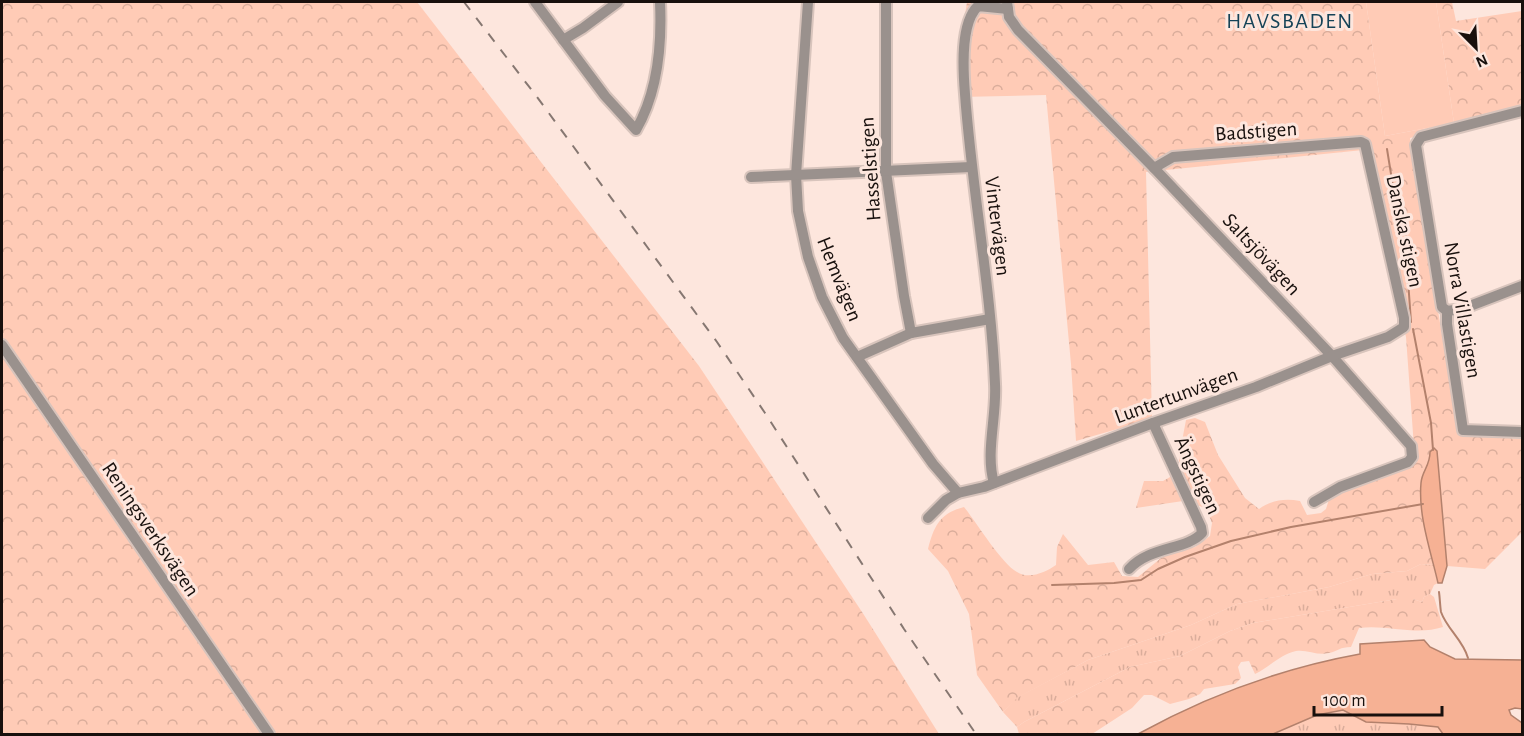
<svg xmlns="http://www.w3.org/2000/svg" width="1524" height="736" viewBox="0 0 1524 736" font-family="'Alegreya Sans',sans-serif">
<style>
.grass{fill:url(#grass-tufts)}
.forest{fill:url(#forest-crowns)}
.park{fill:#ffcbb6}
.water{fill:#f6b194;stroke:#b3816c;stroke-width:1.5}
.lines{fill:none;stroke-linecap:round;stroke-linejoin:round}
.stream{stroke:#b3816c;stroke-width:2}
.minor-casing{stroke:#d8c4bc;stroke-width:14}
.minor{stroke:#9a918d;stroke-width:10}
.rail{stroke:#867771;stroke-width:2;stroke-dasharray:10 10;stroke-linecap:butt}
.labels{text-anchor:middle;stroke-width:6;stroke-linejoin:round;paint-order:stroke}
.street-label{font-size:21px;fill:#18100d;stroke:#fde6dd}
.neighbourhood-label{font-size:22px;letter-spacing:1.5px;fill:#154357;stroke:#fde6dd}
</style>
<defs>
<pattern id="grass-tufts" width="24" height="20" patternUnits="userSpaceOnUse" patternTransform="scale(1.5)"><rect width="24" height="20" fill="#ffcbb6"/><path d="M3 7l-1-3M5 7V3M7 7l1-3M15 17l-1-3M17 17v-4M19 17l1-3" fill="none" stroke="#daad9b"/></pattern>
<pattern id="forest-crowns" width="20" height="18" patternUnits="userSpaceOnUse" patternTransform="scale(1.5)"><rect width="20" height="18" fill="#ffcbb6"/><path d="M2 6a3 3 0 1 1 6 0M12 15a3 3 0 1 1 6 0" fill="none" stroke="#daad9b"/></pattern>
</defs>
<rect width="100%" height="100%" fill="#fde6dd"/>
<g class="grass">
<polygon points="1421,564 1433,565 1438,583 1434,585 1430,594 1424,597 1422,602 1413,599 1397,599 1253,623 1230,631 1180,656 1130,667 1024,722 1017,727 1003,712 1016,698 1088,660 1191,625 1237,604 1329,587 1372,574 1407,571"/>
<polygon points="1343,710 1366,722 1409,724 1438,727 1443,734 1273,734 1317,715"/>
</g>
<g class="forest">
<polygon points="2,2 417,2 699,366 864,615 939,734 2,734"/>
<path d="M967,2H1366L1385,136L1454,123L1436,2H1452L1456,21L1522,11V107L1410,138L1458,434L1522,439V532L1485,569L1447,566L1437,451L1433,449L1430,452L1427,469L1423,474L1424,522L1433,565L1421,564L1407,571L1372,574L1329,587L1237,604L1191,625L1088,660L1017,698L1003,712L977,675L969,614L948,571L928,549C934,526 940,513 964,507C977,523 1001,563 1017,572C1029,580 1046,572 1056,565L1057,547L1063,534L1088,565L1114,562L1122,576L1138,577L1161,558L1173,552L1195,547L1210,536L1212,523L1206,508L1183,501L1136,508L1144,481H1163L1179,472V457L1186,420L1195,418L1205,422L1218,455L1245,498L1259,509C1272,500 1285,498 1300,501L1307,515L1321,513L1326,509L1330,496L1363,481L1408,469L1415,461L1406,337L1363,150L1146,172L1152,419L1076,441L1071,364L1046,95L960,97L958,59Z"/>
<path d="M1430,594L1434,597L1443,627C1416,636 1386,624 1359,628L1351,647C1340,647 1338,651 1329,653C1318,656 1306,649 1296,651C1280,654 1269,668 1255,674L1249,661L1241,662L1238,667L1241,678L1235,684L1204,689L1200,694L1189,699L1170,704L1152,695H1144L1132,708L1092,734H1019L1017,727L1024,722L1130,667L1180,656L1230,631L1253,623L1397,599H1413L1422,602L1424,597Z"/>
</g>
<polygon class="park" points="1366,2 1436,2 1454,123 1385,136"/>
<g class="water">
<path d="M1434,448L1437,451L1447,566L1442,583H1438C1431,552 1418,516 1421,483C1422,471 1430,466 1430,452Z"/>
<path d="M1424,640L1430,647L1455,659L1522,660V709L1515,708L1509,710L1511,715L1522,723V734H1443L1438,727L1409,724L1366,722L1343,710L1317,715L1273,734H1138C1207,696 1283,668 1360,654V644Z"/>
</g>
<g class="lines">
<g class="stream">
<polyline points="1387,149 1408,280 1411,322"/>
<polyline points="1413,329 1431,423 1433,450"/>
<polyline points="1052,585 1114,583 1141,580 1158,569 1185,557 1231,541 1291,527 1423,504"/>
<path d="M1439,592C1440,599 1440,606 1441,612C1447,629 1463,640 1468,658"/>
</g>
<defs>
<g id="minor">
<path d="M535,2L605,96L636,130C658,92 662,45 660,2"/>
<polyline points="808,2 796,175 798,211 808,257 822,297 843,338 933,464 958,493"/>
<polyline points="886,2 886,172 904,296 911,333"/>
<polyline points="1007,2 1009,17 1018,30 1154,168 1332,356 1411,446 1412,457 1408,462 1340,487 1314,502"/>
<polyline points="563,40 583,28 618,2"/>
<polyline points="1522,111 1421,137 1416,145 1441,301 1442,307 1447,311 1447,324 1463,430 1522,432"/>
<polyline points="751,177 971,167"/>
<polyline points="1447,311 1462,309 1522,286"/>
<polyline points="2,345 269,734"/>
<polyline points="857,357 911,333 990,319"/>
<path d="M994,483C985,453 997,416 995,384C991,287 972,191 965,94C963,70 960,23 978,6L1008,9"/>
<polyline points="928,518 946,500 958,493 984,487 1153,423 1256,387 1332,356 1388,337 1404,327 1404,318 1365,144 1361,142 1173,157 1154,168"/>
<path d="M1129,569C1150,546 1187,550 1202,533L1201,527L1153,423"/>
</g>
</defs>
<use href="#minor" class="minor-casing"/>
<use href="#minor" class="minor"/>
<polyline class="rail" points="464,2 537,97 717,342 765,413 904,629 976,734"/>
</g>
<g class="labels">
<g class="street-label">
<text transform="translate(1256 131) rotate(-4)" y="7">Badstigen</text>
<text transform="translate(870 169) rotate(-94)" y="7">Hasselstigen</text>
<text transform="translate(998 226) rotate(83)" y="7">Vintervägen</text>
<text transform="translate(1405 231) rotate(78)" y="7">Danska stigen</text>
<text transform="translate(1262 254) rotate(47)" y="7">Saltsjövägen</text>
<text transform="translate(840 279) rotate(68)" y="7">Hemvägen</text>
<text transform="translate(1463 310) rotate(80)" y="7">Norra Villastigen</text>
<text transform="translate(1176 395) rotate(-20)" y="7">Luntertunvägen</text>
<text transform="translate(1198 475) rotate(65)" y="7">Ängstigen</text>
<text transform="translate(151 529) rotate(56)" y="7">Reningsverksvägen</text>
</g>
<g class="neighbourhood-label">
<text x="1290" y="28">HAVSBADEN</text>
</g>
</g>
<rect width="1524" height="736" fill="none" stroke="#18100d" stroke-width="6"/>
<g transform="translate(1476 48) rotate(156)" stroke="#fde6dd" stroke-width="4.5" paint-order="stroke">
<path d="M0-4.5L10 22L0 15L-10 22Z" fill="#18100d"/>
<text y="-9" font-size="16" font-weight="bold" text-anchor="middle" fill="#18100d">N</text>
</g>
<path d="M1314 706v9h128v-9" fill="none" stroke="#18100d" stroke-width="3"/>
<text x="1323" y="706" font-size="18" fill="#18100d" stroke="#fde6dd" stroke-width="4.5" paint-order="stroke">100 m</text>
</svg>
